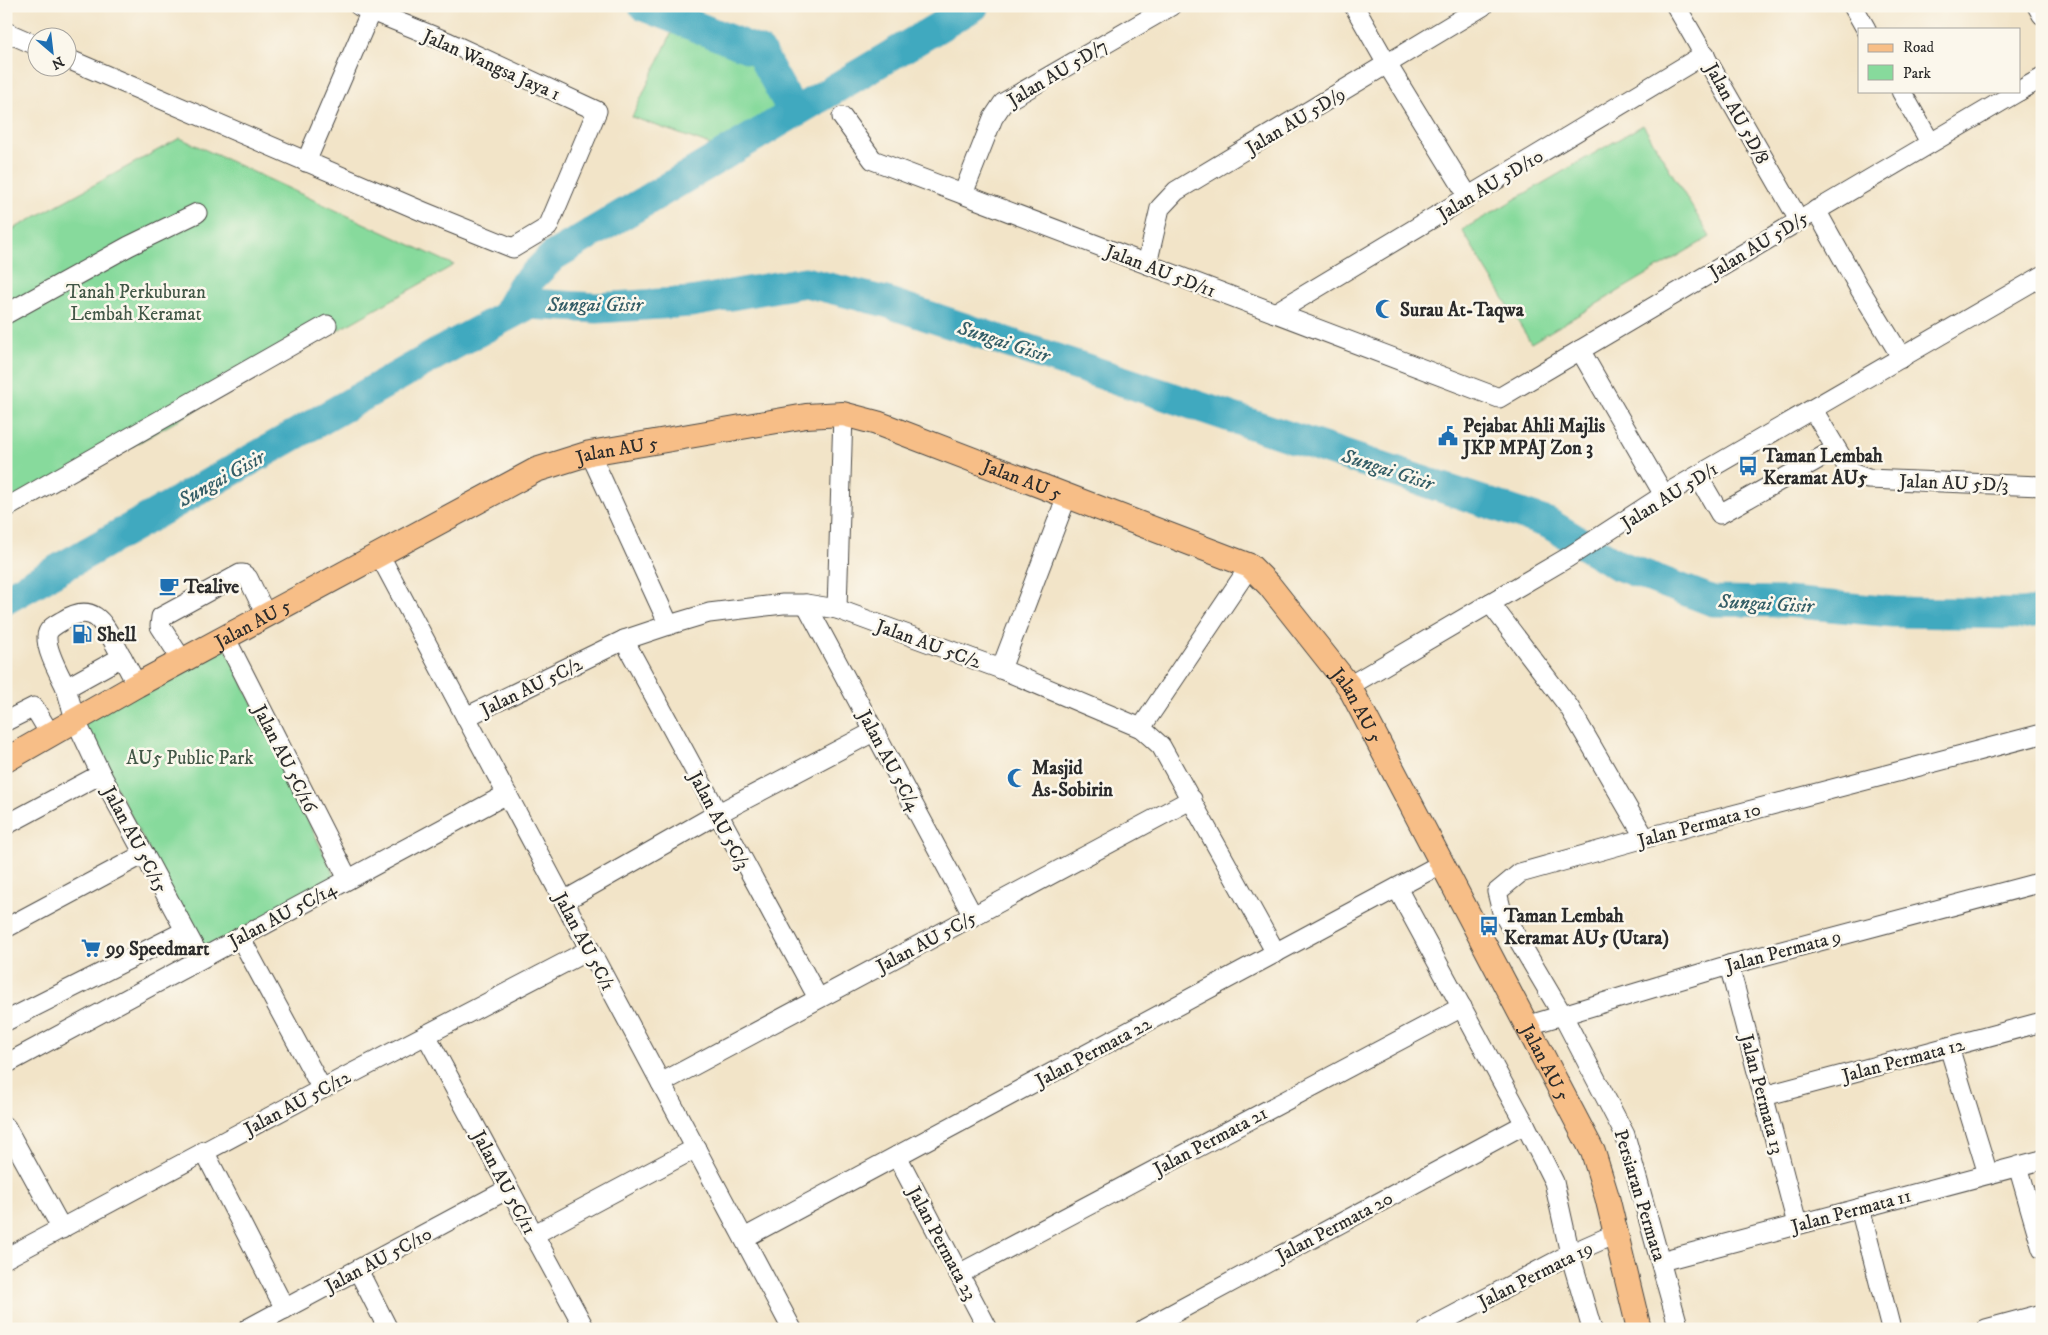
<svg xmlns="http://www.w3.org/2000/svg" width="2048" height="1335" viewBox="0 0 2048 1335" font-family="'IM FELL DW Pica',serif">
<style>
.green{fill:#87da9c;stroke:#598264}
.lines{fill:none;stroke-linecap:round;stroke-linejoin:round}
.river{stroke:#3fa9bf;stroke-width:31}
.minor-casing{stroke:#494743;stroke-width:21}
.major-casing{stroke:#494743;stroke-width:26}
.minor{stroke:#fff;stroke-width:19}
.major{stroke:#f7be87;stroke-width:24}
.labels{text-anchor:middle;stroke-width:5;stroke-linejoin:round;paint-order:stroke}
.street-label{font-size:19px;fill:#2b2b2b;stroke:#fbf7ec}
.park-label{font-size:19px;fill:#425747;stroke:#fbf7ec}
.poi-label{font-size:19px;font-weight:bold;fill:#2b2b2b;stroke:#fbf7ec;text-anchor:start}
.water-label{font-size:20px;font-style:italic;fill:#335d66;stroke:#fbf7ec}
</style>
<rect width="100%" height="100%" fill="#fbf7ec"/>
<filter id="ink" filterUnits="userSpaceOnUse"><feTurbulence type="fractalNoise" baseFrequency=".02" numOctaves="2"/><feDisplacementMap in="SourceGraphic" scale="10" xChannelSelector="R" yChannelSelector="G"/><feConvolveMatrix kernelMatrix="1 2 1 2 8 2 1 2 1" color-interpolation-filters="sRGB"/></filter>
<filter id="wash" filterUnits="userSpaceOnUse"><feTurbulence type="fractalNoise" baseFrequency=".0096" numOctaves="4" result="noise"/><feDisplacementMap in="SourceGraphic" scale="20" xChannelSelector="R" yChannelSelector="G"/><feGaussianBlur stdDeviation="1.12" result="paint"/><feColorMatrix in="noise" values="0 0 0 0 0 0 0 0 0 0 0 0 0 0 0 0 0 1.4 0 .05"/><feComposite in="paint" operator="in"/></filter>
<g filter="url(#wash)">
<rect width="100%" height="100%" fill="#f2e4c8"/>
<g class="green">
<polygon points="672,32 750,64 778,110 716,147 632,117"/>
<polygon points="1643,125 1710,237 1531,343 1462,230"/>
<polygon points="180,138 454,265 6,517 6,233"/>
<polygon points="224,644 336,879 201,950 81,720"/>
</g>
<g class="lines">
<g class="river">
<polyline points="644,6 760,52 794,113"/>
<polyline points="506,316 522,287 553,256 974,6"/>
<polyline points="6,599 449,347 529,304 597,308 691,302 805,282 886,302 1548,523 1618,565 1713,601 1788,602 1893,612 2021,614 2042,611"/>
</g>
</g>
</g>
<g filter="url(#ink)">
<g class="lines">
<defs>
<g id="minor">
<polyline points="1354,6 1387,64 1468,196"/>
<polyline points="1676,6 1799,220"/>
<polyline points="1853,6 1866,29"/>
<polyline points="2037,6 2042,15"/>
<polyline points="6,32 38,46"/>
<polyline points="68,59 424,212 513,248 548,227 597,111 448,42 359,6"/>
<polyline points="1901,91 1930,142"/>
<polyline points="2019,91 2042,78"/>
<polyline points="842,117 873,160 1499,398 2019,91"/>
<polyline points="306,162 373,6"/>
<polyline points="963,194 993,118 1003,103 1171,6"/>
<polyline points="1816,210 1858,286 1902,358"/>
<polyline points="1147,264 1160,208 1176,191 1483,6"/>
<polyline points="1275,313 1705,54"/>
<polyline points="6,314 129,246 197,213"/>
<polyline points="1580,350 1664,495"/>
<polyline points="1813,410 1851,473 1868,479 2042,486"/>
<polyline points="590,453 669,625"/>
<polyline points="1698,476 1720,514 1836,449"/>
<polyline points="6,508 327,325"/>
<polyline points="379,554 792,1329"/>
<polyline points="1490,603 1569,707 1645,838"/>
<polyline points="806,604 973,916"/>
<polyline points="837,609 843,414"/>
<polyline points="225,637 348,879"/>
<polyline points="624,640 818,998"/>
<polyline points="182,660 160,626 161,617 240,574 243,574 248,578 266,615"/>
<polyline points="1001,669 1067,496"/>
<polyline points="137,685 122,657 66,688 75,719 101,774 200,958"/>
<polyline points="1349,686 1567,558 1664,495 2042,276"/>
<path d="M66,688C60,675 46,651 47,637C47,629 55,625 62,621C98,598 106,630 122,657"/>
<polyline points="466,717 624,640 669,625 709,613 783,604 806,604 837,609 1001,669 1141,728 1161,746 1276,953"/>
<polyline points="6,721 34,707 50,734"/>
<polyline points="1141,728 1250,566"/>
<polyline points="6,825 101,774"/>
<polyline points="1397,888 1525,1124 1554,1182 1570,1254 1592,1329"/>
<polyline points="564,901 717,814 875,731"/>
<polyline points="6,928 144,854"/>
<polyline points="240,937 322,1089"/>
<polyline points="1729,965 1797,1224"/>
<polyline points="6,1021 185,931"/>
<polyline points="1526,1026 1729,965 2042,882"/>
<polyline points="426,1035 585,1329"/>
<polyline points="1949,1047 1988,1174"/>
<polyline points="6,1064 507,794"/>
<polyline points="661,1083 1192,799"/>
<polyline points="1764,1096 2042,1022"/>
<polyline points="6,1127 62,1229"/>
<polyline points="204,1151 285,1309"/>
<polyline points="897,1156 988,1329"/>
<polyline points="2018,1166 2042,1249"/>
<polyline points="1860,1208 1891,1329"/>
<polyline points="533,1235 696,1148"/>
<polyline points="744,1238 1441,864"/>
<polyline points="6,1258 322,1089 589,950"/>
<polyline points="1661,1261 2042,1160"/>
<polyline points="358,1270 388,1329"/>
<polyline points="959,1274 1462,1007"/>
<polyline points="247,1329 508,1189"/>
<polyline points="1144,1329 1525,1124"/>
<polyline points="1428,1329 1570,1254 1615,1234"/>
<polyline points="1679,1329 1625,1135 1562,1014 1502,912 1497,892 1520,873 1645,838 2042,734"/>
<polyline points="1986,1329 2042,1314"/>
</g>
<g id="major">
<path id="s1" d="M6,760L137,685L536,470L590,453L806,416L843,414L877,423L1250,566L1269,585L1349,686L1593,1152L1607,1197L1639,1329"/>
</g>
</defs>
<use href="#minor" class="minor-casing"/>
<use href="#major" class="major-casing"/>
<use href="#minor" class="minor"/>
<use href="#major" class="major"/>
</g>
</g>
<defs>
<symbol id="mosque-bare" viewBox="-9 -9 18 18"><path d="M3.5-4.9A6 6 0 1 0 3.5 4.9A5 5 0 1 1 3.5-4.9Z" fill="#1f6fb2" stroke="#fbf7ec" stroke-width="2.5" paint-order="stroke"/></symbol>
<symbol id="civic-bare" viewBox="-9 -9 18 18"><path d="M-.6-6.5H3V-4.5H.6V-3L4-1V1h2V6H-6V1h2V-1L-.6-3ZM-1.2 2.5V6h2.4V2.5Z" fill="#1f6fb2" stroke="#fbf7ec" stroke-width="2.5" paint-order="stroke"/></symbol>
<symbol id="bus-bare" viewBox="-9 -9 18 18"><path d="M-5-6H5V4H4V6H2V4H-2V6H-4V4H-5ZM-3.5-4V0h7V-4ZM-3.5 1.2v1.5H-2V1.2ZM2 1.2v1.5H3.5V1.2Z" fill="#1f6fb2" stroke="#fbf7ec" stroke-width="2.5" paint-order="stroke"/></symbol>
<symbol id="cafe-bare" viewBox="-9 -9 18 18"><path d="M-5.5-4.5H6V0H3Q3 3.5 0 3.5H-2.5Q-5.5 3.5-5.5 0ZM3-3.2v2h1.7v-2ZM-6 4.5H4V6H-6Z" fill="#1f6fb2" stroke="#fbf7ec" stroke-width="2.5" paint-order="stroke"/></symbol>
<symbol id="fuel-bare" viewBox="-9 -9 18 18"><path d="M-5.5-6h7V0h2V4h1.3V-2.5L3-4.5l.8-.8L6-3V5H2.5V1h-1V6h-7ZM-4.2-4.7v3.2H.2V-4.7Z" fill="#1f6fb2" stroke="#fbf7ec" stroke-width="2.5" paint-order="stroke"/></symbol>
<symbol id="supermarket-bare" viewBox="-9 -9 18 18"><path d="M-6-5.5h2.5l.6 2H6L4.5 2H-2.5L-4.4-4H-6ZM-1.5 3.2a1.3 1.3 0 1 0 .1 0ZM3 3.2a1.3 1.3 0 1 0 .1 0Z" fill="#1f6fb2" stroke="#fbf7ec" stroke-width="2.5" paint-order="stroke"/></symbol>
</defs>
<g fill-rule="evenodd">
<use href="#mosque-bare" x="1371" y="295" width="28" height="28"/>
<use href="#civic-bare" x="1434" y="422" width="28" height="28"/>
<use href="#bus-bare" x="1734" y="452" width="28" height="28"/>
<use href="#cafe-bare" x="155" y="572" width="28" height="28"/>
<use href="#fuel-bare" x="68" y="620" width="28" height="28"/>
<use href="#mosque-bare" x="1003" y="764" width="28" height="28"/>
<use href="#bus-bare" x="1475" y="912" width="28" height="28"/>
<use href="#supermarket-bare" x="77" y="934" width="28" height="28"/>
</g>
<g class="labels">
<g class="street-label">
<text transform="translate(492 64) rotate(24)" y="7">Jalan Wangsa Jaya 1</text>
<text transform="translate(1057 72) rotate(-31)" y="7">Jalan AU 5D/7</text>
<text transform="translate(1738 113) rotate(61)" y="7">Jalan AU 5D/8</text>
<text transform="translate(1295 120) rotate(-31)" y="7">Jalan AU 5D/9</text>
<text transform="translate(1490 184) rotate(-31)" y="7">Jalan AU 5D/10</text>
<text transform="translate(1758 244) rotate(-31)" y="7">Jalan AU 5D/5</text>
<text transform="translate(1161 270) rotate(21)" y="7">Jalan AU 5D/11</text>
<text dy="7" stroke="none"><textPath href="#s1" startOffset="688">Jalan AU 5</textPath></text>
<text dy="7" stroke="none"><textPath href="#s1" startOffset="1108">Jalan AU 5</textPath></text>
<text transform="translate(1954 482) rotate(2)" y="7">Jalan AU 5D/3</text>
<text transform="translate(1669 495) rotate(-32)" y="7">Jalan AU 5D/1</text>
<text dy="7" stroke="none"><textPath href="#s1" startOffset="282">Jalan AU 5</textPath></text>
<text transform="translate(929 643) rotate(20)" y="7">Jalan AU 5C/2</text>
<text transform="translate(531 686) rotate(-26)" y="7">Jalan AU 5C/2</text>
<text dy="7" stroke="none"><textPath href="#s1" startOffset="1528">Jalan AU 5</textPath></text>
<text transform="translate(286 758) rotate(63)" y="7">Jalan AU 5C/16</text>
<text transform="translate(890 760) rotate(62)" y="7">Jalan AU 5C/4</text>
<text transform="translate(720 820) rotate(62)" y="7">Jalan AU 5C/3</text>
<text transform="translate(1699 824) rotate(-15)" y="7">Jalan Permata 10</text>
<text transform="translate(136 839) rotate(62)" y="7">Jalan AU 5C/15</text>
<text transform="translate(282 914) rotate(-28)" y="7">Jalan AU 5C/14</text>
<text transform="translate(585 941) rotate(62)" y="7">Jalan AU 5C/1</text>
<text transform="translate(926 941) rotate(-28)" y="7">Jalan AU 5C/5</text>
<text transform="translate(1783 950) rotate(-15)" y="7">Jalan Permata 9</text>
<text transform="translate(1093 1051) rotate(-28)" y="7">Jalan Permata 22</text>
<text transform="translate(1903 1059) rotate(-15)" y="7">Jalan Permata 12</text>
<text dy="7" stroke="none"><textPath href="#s1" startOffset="1932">Jalan AU 5</textPath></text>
<text transform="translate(1763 1094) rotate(75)" y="7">Jalan Permata 13</text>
<text transform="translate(297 1102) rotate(-28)" y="7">Jalan AU 5C/12</text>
<text transform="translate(1210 1140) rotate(-28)" y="7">Jalan Permata 21</text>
<text transform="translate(505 1182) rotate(62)" y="7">Jalan AU 5C/11</text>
<text transform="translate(1641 1195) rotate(73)" y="7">Persiaran Permata</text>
<text transform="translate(1851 1210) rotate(-15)" y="7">Jalan Permata 11</text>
<text transform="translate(1334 1226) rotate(-28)" y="7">Jalan Permata 20</text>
<text transform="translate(943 1243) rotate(62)" y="7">Jalan Permata 23</text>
<text transform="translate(378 1259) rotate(-28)" y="7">Jalan AU 5C/10</text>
<text transform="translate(1535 1274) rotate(-27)" y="7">Jalan Permata 19</text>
</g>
<g class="park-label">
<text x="136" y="298">Tanah Perkuburan<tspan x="136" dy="22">Lembah Keramat</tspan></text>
<text x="190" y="764">AU5 Public Park</text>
</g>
<g class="poi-label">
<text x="1400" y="316">Surau At-Taqwa</text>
<text x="1463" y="432">Pejabat Ahli Majlis<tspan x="1463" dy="22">JKP MPAJ Zon 3</tspan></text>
<text x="1763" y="462">Taman Lembah<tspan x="1763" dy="22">Keramat AU5</tspan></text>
<text x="184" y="593">Tealive</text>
<text x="97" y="641">Shell</text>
<text x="1032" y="774">Masjid<tspan x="1032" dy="22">As-Sobirin</tspan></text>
<text x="1504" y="922">Taman Lembah<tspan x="1504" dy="22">Keramat AU5 (Utara)</tspan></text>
<text x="106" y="955">99 Speedmart</text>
</g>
<g class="water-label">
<text x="595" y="311">Sungai Gisir</text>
<text transform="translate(1004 341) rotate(18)" y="7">Sungai Gisir</text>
<text transform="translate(1388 469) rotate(18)" y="7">Sungai Gisir</text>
<text transform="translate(221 478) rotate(-29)" y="7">Sungai Gisir</text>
<text transform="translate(1766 603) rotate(3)" y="7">Sungai Gisir</text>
</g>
</g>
<rect width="2048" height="1335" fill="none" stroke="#fbf7ec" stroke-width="25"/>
<rect x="1858" y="28" width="162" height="65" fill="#fbf7ec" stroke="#a8a59f"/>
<rect x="1868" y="44" width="25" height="8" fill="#f7be87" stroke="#a8a59f"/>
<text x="1903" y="52" font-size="15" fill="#2b2b2b">Road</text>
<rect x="1868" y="65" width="25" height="15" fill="#87da9c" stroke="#a8a59f"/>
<text x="1903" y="78" font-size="15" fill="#2b2b2b">Park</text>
<g transform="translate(52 52) rotate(152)"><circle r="24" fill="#fbf7ec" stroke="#a8a59f"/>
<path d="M0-4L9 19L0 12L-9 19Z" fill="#1f6fb2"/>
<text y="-8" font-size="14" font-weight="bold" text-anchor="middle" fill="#2b2b2b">N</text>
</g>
</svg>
